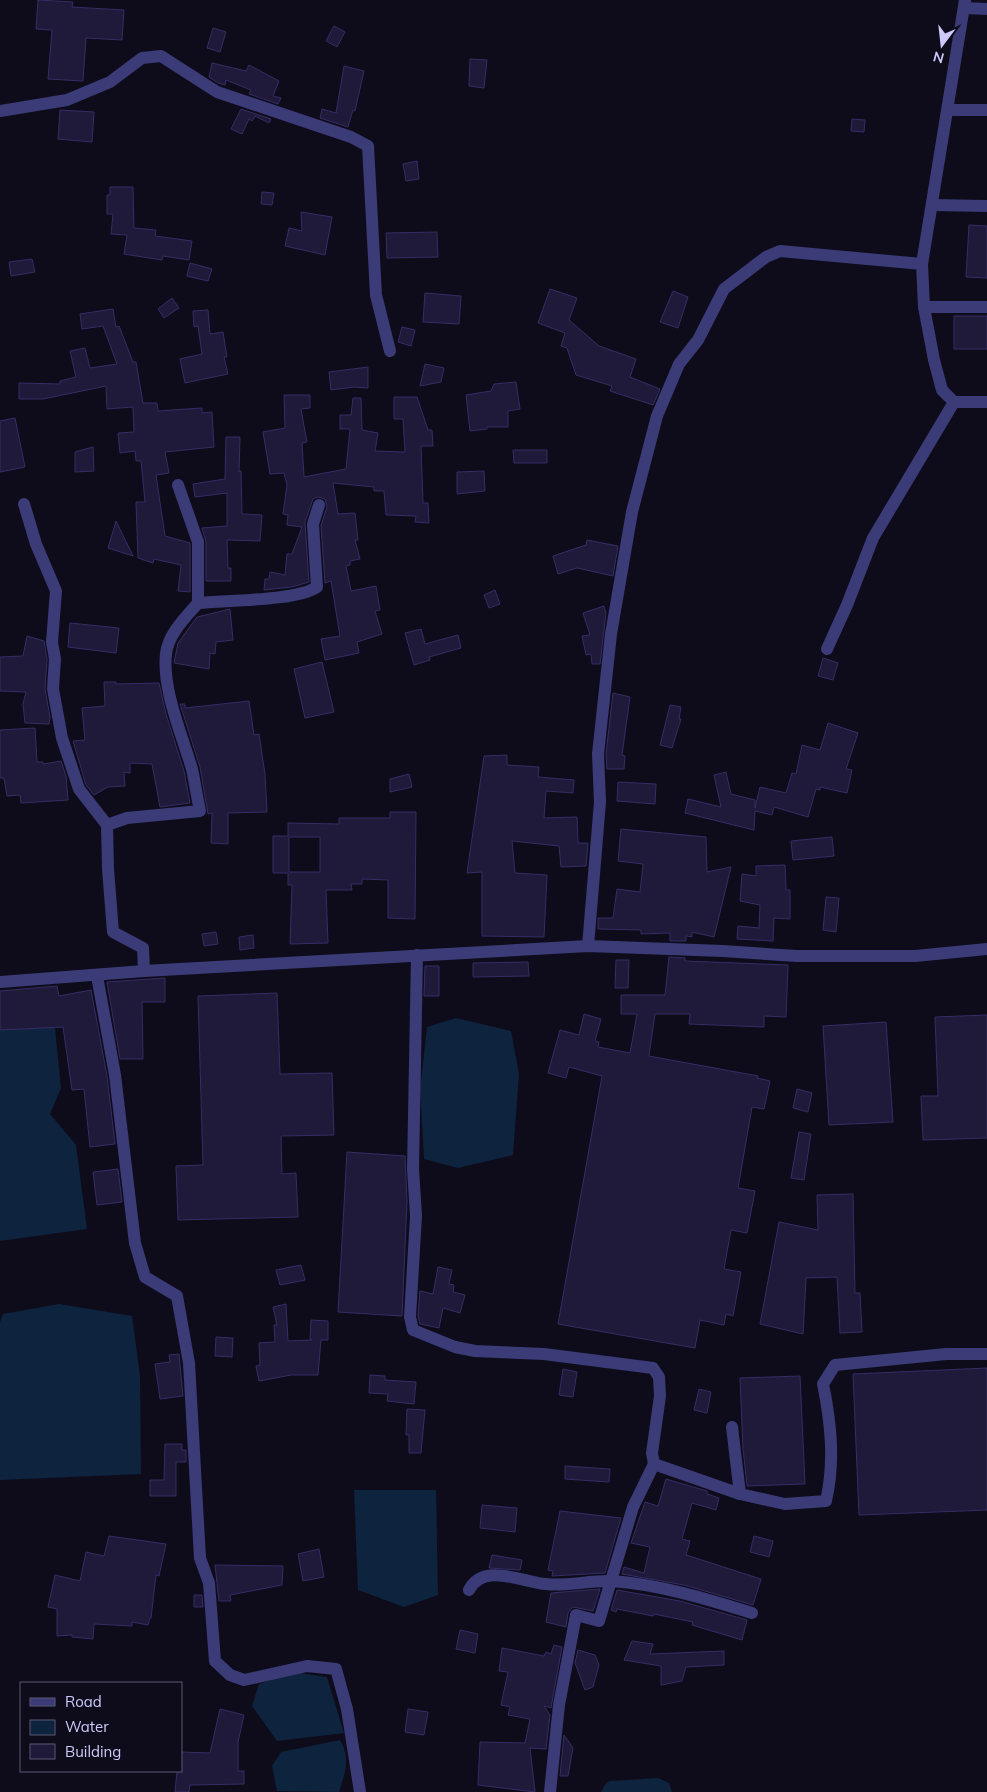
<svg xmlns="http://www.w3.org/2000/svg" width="987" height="1792" viewBox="0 0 987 1792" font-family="Mulish,sans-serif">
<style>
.water{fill:#0e233d}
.building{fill:#1f1a3a;stroke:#352d65;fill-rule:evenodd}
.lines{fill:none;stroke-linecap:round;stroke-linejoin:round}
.street{stroke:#3a3b77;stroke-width:12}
</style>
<rect width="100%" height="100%" fill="#0e0c1b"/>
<g class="water">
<polygon points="456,1018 511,1031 519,1074 513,1155 458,1168 424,1159 420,1089 427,1027"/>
<polygon points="32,1019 55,1028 61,1088 50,1114 76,1145 87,1229 0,1241 0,1020"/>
<polygon points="59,1304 132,1316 140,1376 141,1474 0,1480 0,1322 3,1314"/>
<polygon points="354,1490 436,1490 438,1595 404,1607 358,1590"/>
<polygon points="293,1672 327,1677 344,1733 277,1741 252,1706 259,1684"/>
<path d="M340,1740C351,1758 345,1773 339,1792L277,1791L272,1766L281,1752Z"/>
<polygon points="658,1778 669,1783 672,1792 601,1792 606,1783 610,1781"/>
</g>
<g class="building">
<polygon points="38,0 73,2 72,7 124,10 122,40 86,38 83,81 48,79 52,30 36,29"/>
<polygon points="334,26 345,32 337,47 326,41"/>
<polygon points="213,28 226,32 220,52 207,48"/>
<polygon points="470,59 487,60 484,88 469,86"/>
<polygon points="212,63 246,71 249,65 279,81 273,96 281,98 278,104 249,94 251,90 226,80 225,85 218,83 209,77"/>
<polygon points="344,66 364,71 355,111 353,110 348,127 320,118 322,109 336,113"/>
<polygon points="241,109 271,119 269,123 255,116 252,121 249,119 242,134 231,129"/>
<polygon points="60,110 94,112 92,142 58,139"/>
<polygon points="852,119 865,120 864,132 851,131"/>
<polygon points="417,161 419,179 406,181 403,164"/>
<polygon points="110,187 133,187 134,228 156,230 155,236 192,241 189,260 163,256 162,260 124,254 127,235 111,234 113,214 107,214 107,195 110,195"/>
<polygon points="262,192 274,193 272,205 261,204"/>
<polygon points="301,212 332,217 325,255 285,246 289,228 302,231"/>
<polygon points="969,225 987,226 987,278 966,277"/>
<polygon points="437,232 438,257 387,258 386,233"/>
<polygon points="32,259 35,272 11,276 9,262"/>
<polygon points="190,263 212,269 208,281 187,276"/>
<polygon points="550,289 577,298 569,320 599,346 636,359 630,377 660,389 653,405 610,391 612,386 576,375 567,348 561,346 565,333 538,323"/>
<polygon points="673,291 688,297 678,328 660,322"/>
<polygon points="425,293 461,296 459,324 423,322"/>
<polygon points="172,298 179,308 164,318 158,309"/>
<polygon points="113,309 116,327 119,326 133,362 136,362 143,403 157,403 158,411 202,408 202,413 212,412 214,447 165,452 169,473 156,475 165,536 190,543 190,592 178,591 181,565 154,559 153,563 138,558 136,502 145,502 141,461 136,461 135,451 120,453 118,433 134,432 133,407 107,409 106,386 43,399 19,399 19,383 60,384 60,381 76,377 70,351 85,348 90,368 117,364 103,326 82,329 80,314"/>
<polygon points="208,310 210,334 223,332 227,357 224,357 228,374 185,383 180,359 202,354 198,326 194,327 193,311"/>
<rect x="954" y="316" width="33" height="33"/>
<polygon points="402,327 415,330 411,346 398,342"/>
<polygon points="425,364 444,368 441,382 420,386"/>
<polygon points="368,367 368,388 354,387 331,390 329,372"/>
<polygon points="516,382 520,409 508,411 508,427 487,427 487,429 470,431 466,395 491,391 494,384"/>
<polygon points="284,395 310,395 310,408 301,409 307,442 302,443 304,477 346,469 350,429 340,429 340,415 351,415 353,398 361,398 362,430 378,433 375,451 405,452 403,419 394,419 394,397 417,397 428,430 432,430 433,446 421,446 423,503 428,503 429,523 415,522 416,516 386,515 384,491 374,491 374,487 333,483 338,514 355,513 358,540 355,540 360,559 350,561 350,565 346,566 351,591 376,586 380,610 375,611 382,634 357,642 359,653 325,660 321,639 340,636 331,581 325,583 321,525 327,507 325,499 318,497 313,499 305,522 309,582 292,587 264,590 265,579 269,579 270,572 285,575 287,554 292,554 302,527 287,525 288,515 283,514 287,485 284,473 270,474 263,432 285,428"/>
<polygon points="15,418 25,467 0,472 0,421"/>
<polygon points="226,437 240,437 239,472 241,471 242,514 262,515 260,541 227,540 228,568 231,568 231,581 206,581 206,542 202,528 227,526 227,493 195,497 193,484 225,479"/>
<polygon points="93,447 94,471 75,472 75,452"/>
<polygon points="513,450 547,450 547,463 514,463"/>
<polygon points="484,471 485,491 457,494 457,472"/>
<polygon points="116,521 133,556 108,548"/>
<polygon points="587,540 618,546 613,576 577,568 558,574 553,556 586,545"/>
<polygon points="495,590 500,604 489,608 484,595"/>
<polygon points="604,606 606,613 600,664 592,664 591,654 586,655 582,636 590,635 583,613"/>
<polygon points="230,609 233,640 216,642 215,654 210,653 209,669 174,663 178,643 197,617"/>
<polygon points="70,623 119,628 116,653 68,647"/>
<polygon points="421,629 425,644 458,635 461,648 429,657 430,660 414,665 405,633"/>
<polygon points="27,636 44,641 47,659 45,689 50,717 49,724 25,723 23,704 26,692 0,691 0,657 23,656"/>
<polygon points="823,658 838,663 833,680 818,676"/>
<polygon points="322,662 334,712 305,718 294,669"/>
<polygon points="104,682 116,682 116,684 159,683 166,714 184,771 190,803 160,807 152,764 130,763 130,773 124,772 125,786 108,787 94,795 86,785 73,741 85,740 82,708 105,706"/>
<polygon points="613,693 630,697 622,755 625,756 624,769 607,769 606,754"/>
<polygon points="249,701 254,735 259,734 265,774 267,812 228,813 228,844 211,843 212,813 208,814 200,767 180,704 185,704 185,708"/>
<polygon points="670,705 681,707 679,719 681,719 672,748 660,745"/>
<polygon points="828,723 858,733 846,769 852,770 847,793 820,787 820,790 816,789 808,817 774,807 772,815 755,811 754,830 685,813 688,799 721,807 714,775 726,772 731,794 755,800 755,808 760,787 786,793 792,773 796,774 802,745 820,750"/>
<polygon points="35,728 37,762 43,762 43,764 61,761 66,776 68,800 21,803 20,795 7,796 4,778 0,778 0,730"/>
<polygon points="507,755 507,765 539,767 538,777 574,780 573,793 546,791 544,818 577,817 578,843 588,843 586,866 561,867 559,846 512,841 515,873 547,875 544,937 482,936 482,872 467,873 484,756"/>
<polygon points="409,774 412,787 390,792 390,779"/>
<polygon points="618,782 656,784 655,804 617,801"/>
<path d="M390,812H416L415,919L388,918V880L362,879V884H351L352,890H326L328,943L290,944L292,885H288V873H273V836H288V823L339,824V818H390ZM289,837H320V872H289Z"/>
<polygon points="621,829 706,837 707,872 731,867 714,937 692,932 692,937 686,936 686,941 670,941 670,933 641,934 641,930 598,929 598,918 613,918 617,889 640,892 643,864 618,861"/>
<polygon points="832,837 834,856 793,860 791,841"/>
<polygon points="785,865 786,890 790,890 790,919 774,918 773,941 737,939 738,926 759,928 760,905 740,901 742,874 756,876 756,866"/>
<polygon points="826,897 839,898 836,932 823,930"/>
<polygon points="216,932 218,944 204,946 202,934"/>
<polygon points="253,935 254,948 240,950 239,937"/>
<polygon points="669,957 685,958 685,961 788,965 786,1017 764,1016 764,1027 689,1024 690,1014 655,1014 649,1056 758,1076 757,1078 770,1081 764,1109 752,1107 738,1188 755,1191 747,1233 731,1230 724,1269 741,1272 733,1316 726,1314 724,1325 700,1320 695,1348 558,1324 602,1076 569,1067 566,1078 548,1073 560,1030 579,1035 584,1014 601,1019 595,1041 599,1042 598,1047 630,1053 637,1014 621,1014 621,995 665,995"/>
<polygon points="616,960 629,960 628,988 615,988"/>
<polygon points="528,962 529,976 473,977 473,963"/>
<polygon points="425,966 439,966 439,996 424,996"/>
<polygon points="165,978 165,1002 142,1002 143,1059 120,1059 107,982"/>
<polygon points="57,986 59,996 91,990 107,1076 115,1144 90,1147 84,1089 72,1090 63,1027 0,1030 0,991"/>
<polygon points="277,993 280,1074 332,1073 334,1135 281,1136 282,1174 296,1173 298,1217 178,1220 176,1166 203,1165 198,996"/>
<polygon points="987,1015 987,1138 923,1140 921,1096 938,1096 935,1017"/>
<polygon points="886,1022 893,1122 829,1125 823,1026"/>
<polygon points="797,1089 812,1093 808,1112 793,1108"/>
<polygon points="799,1132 811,1134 804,1180 791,1178"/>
<polygon points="347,1152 405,1156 407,1202 402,1316 338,1312"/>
<polygon points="118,1169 122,1202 97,1205 93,1172"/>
<polygon points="853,1194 855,1293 860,1293 862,1332 840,1333 837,1277 806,1278 803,1334 760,1324 779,1222 818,1230 817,1195"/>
<polygon points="301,1265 305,1280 280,1285 276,1270"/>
<polygon points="438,1267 452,1270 449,1284 454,1285 453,1292 465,1295 460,1313 443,1308 439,1328 420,1324 418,1316 420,1291 433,1294"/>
<polygon points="286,1304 288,1341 312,1340 310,1339 311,1320 328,1321 328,1340 321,1340 318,1375 291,1375 259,1381 256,1366 260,1365 259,1343 275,1342 274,1325 277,1325 273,1307"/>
<polygon points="216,1337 233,1338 232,1357 215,1356"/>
<polygon points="179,1354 183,1396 160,1399 155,1364 170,1362 169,1355"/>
<polygon points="987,1368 987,1510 859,1515 853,1374"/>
<polygon points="563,1369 577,1372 573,1397 559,1395"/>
<polygon points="370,1375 385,1376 385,1380 416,1382 414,1404 387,1401 388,1394 369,1393"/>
<polygon points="800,1376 805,1484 747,1486 743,1448 740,1378"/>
<polygon points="699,1389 711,1392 707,1413 694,1410"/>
<polygon points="407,1409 425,1410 421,1453 409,1453 409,1435 406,1435"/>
<polygon points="165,1444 182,1444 182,1450 186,1450 186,1462 176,1462 176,1496 150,1496 150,1480 164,1480"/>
<polygon points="565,1466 610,1469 609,1482 565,1479"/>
<polygon points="666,1479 707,1491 707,1494 719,1498 716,1510 692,1503 682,1539 690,1541 686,1555 761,1579 753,1605 684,1585 622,1574 624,1567 644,1573 650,1547 631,1543 645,1502 658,1506"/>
<polygon points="482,1505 517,1508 515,1532 480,1528"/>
<polygon points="560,1511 621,1518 605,1573 552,1576 553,1571 548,1570"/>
<polygon points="109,1536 166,1544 159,1576 156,1575 151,1618 150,1618 148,1625 132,1622 132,1626 94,1624 93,1639 72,1637 72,1635 57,1636 57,1609 48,1607 55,1575 80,1581 86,1552 104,1556"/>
<polygon points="754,1536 773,1541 769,1557 750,1552"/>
<polygon points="319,1549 324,1577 303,1581 298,1554"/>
<polygon points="492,1555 522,1560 520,1570 489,1568"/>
<polygon points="215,1565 283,1566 282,1585 230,1595 231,1601 219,1601"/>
<polygon points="600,1589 593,1611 573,1607 568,1613 566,1627 546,1622 551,1593"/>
<polygon points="617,1590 680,1601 747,1620 742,1640 692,1625 693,1622 654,1614 653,1616 617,1609 616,1612 611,1610"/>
<polygon points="194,1595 202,1595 203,1607 194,1607"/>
<polygon points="460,1630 478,1634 475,1653 456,1649"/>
<polygon points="632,1641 653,1644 650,1654 724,1651 724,1665 686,1667 682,1681 661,1685 661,1666 624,1660"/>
<polygon points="554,1645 562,1647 551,1708 544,1706 550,1715 546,1749 530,1748 535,1792 478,1785 480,1742 525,1743 530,1719 508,1715 510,1707 501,1705 508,1672 499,1671 502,1648 544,1656 546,1652 551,1654"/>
<polygon points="578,1650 595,1655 599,1665 593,1687 585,1690 575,1663"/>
<polygon points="220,1709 244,1715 238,1742 238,1771 244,1771 244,1784 190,1785 189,1792 175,1792 177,1771 181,1771 181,1752 210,1753"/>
<polygon points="408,1709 428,1712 424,1735 405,1732"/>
<polygon points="564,1735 573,1748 568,1776 560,1776"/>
</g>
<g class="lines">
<g class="street">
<polyline points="964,8 987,9"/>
<polyline points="948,110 987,110"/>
<polyline points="0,111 67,100 110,82 142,58 161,56 217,92 351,137 368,146 376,295 390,351"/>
<polyline points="932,205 987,206"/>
<polyline points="922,264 965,0"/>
<polyline points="924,307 987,307"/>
<polyline points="24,504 36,544 56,591 52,642 55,659 53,689 62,738 79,789 107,825 108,869 113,932 143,948 144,971"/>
<path d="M198,603C227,600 297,601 317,587L313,524L319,505"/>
<polyline points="827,649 847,605 873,538 954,402"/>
<path d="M107,825L127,818L200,811C197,797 195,783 192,769C182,735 162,689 166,654C168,634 186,617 198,603V542L178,485"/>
<polyline points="588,946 600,802 598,754 611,634 632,512 657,416 679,364 698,340 724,289 766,257 780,251 922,264 924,307 934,360 942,390 954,402 987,402"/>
<polyline points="417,955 413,1169 416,1216 410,1317 413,1330 455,1347 475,1351 544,1354 653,1368 659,1377 660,1396 652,1453 654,1464 633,1507 599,1621 576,1615 559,1705 550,1792"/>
<polyline points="97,976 115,1075 135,1243 145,1277 177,1296 189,1363 200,1558 209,1583 215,1661 230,1675 244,1680 307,1666 336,1669 347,1709 360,1792"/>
<polyline points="0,982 144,971 588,946 723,951 796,956 915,956 987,949"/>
<path d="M732,1427L740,1494L785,1504L826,1501C835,1462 831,1423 823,1384L835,1365L946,1354H987"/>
<polyline points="654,1464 740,1494"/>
<path d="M469,1590C483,1562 522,1582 546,1584C567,1587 589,1580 611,1581C658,1584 707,1599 752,1613"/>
</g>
</g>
<rect x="20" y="1682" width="162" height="90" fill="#0e0c1b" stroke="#5a5875"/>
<rect x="30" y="1698" width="25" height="8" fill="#3a3b77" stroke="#5a5875"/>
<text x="65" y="1707" font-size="15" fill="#cdcafb">Road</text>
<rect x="30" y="1720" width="25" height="15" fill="#0e233d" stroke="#5a5875"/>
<text x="65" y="1732" font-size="15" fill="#cdcafb">Water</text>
<rect x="30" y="1744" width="25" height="15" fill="#1f1a3a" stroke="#5a5875"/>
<text x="65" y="1757" font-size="15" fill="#cdcafb">Building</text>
<g transform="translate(942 45) rotate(195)" stroke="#0e0c1b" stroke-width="4" paint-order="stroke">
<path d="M0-4L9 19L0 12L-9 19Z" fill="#cdcafb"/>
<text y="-8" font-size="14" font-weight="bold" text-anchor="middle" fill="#cdcafb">N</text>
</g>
</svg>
